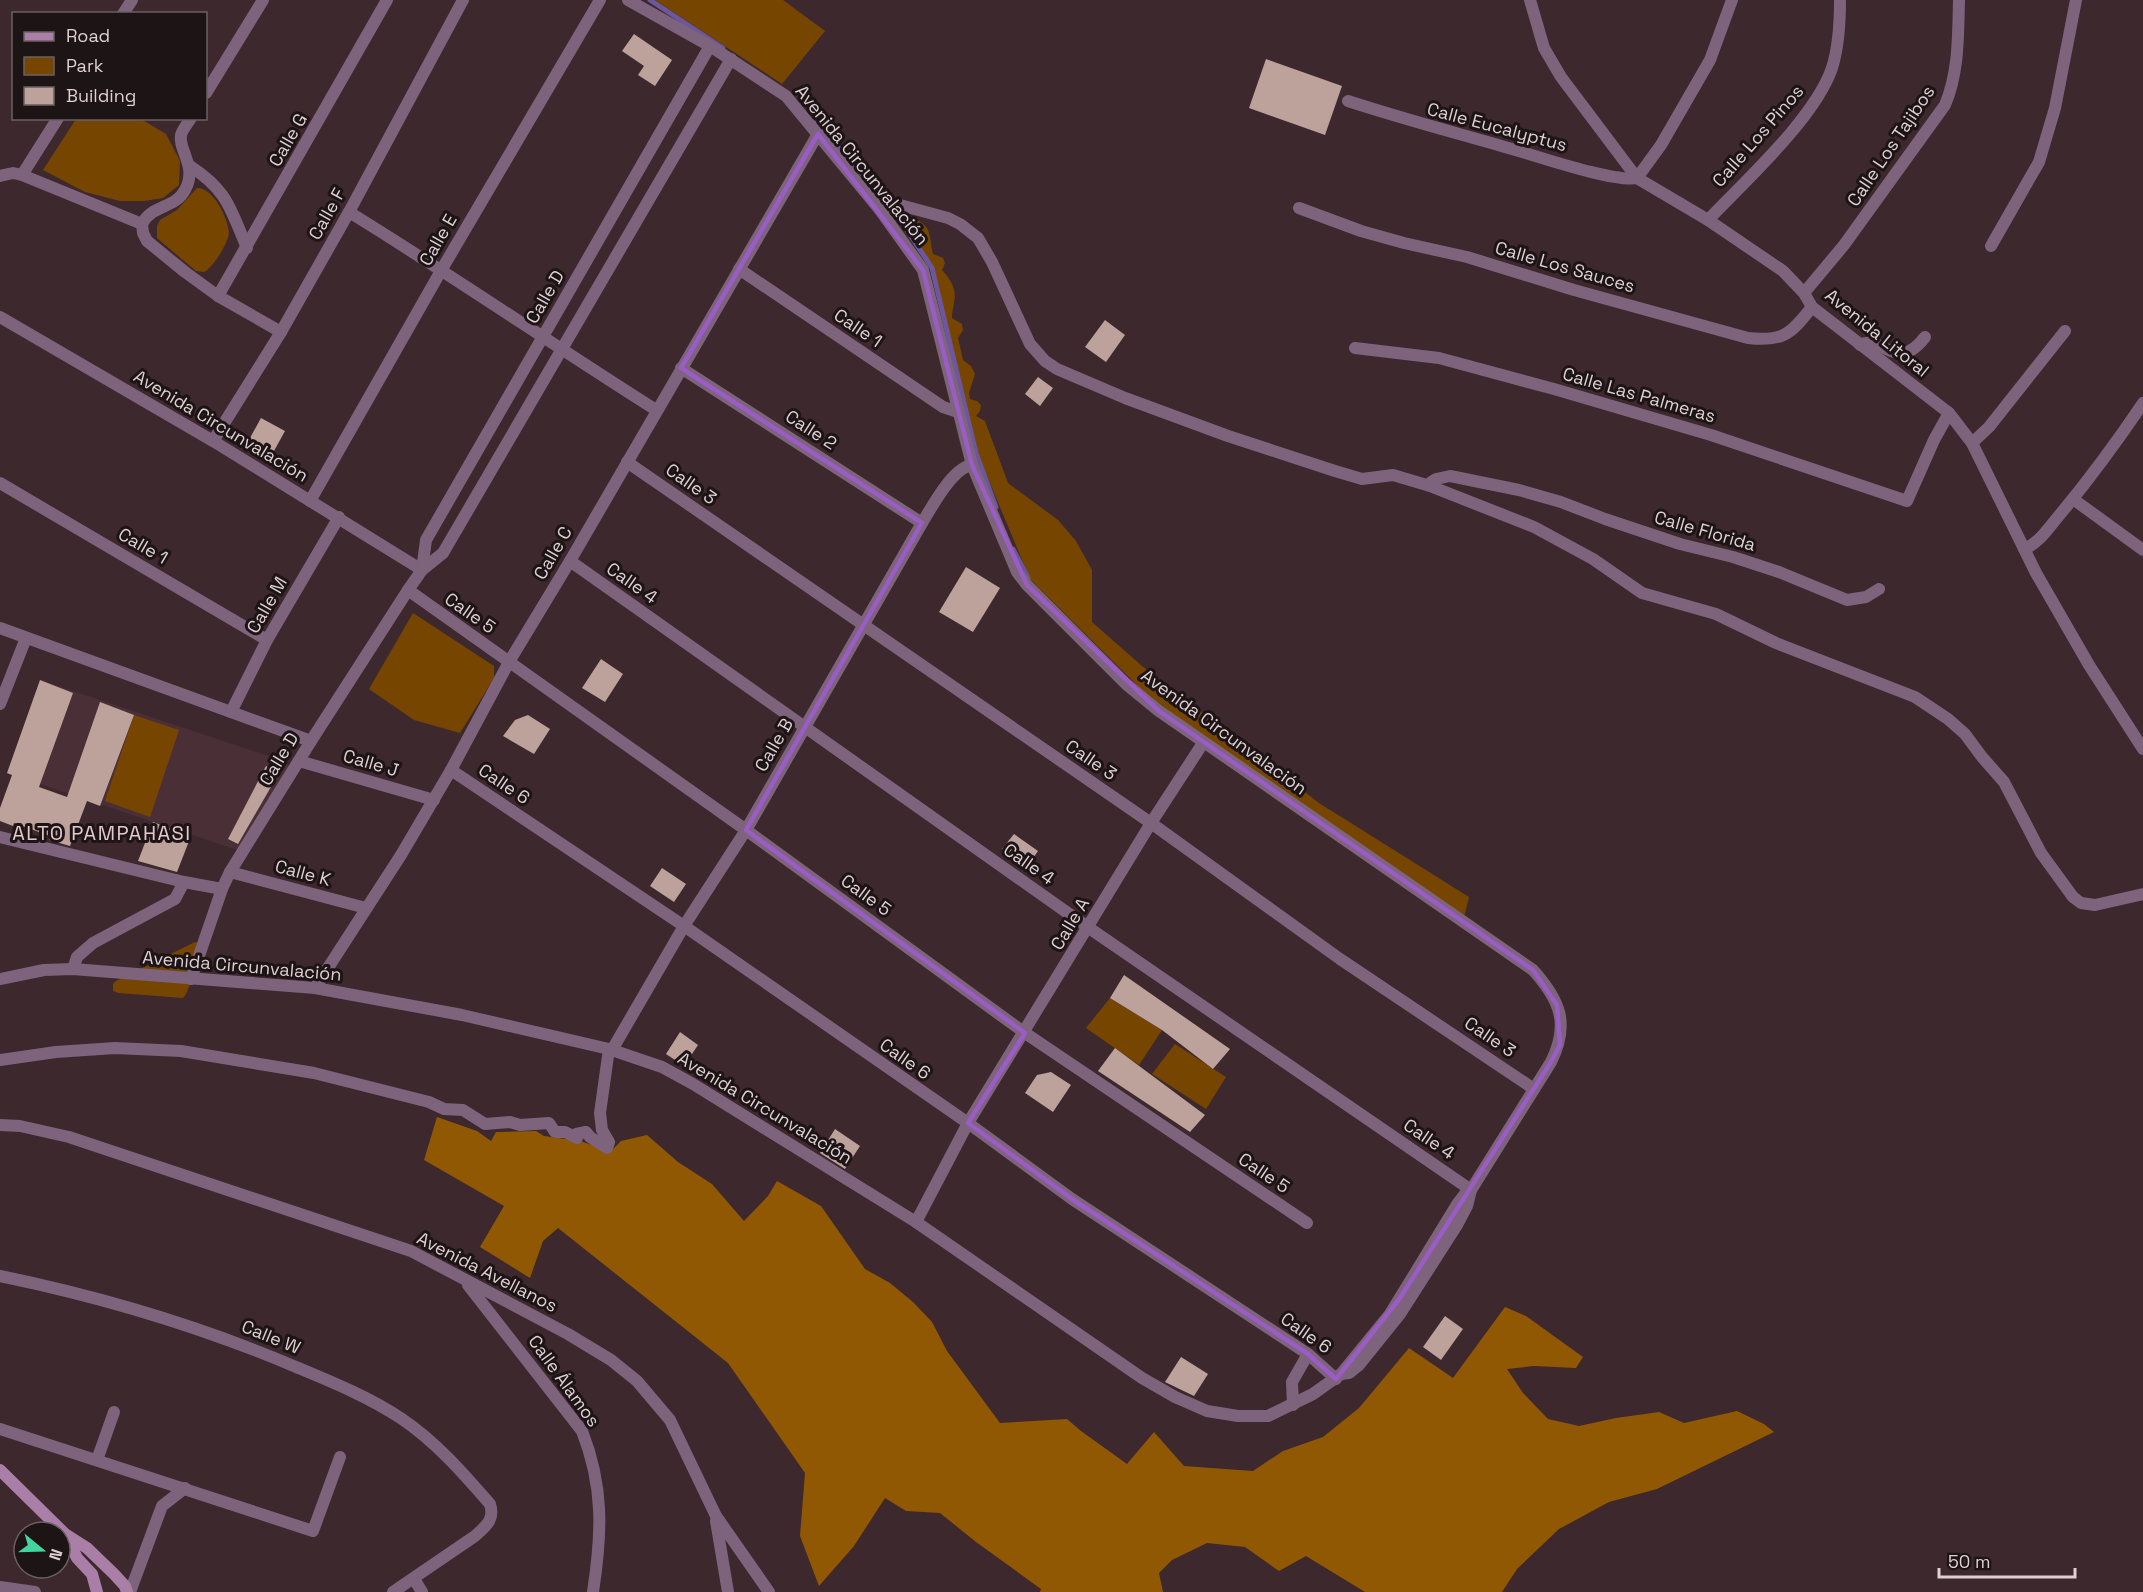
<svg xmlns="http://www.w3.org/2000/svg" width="2143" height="1592" viewBox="0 0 2143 1592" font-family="'Space Grotesk',sans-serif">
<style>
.built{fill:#4b2f37}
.green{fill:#764600}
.forest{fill:#915804}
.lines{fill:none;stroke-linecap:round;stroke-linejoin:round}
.stream{stroke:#6c569e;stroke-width:5}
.building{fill:#bda29b}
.street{stroke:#7e637c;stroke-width:12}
.secondary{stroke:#aa7fa7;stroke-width:12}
.marked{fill:none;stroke:#995dc5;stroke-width:4.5;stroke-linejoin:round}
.labels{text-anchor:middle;stroke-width:6;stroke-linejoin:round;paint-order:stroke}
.street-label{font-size:18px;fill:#dfd0d3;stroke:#1d1416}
.neighbourhood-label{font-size:20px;letter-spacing:1.5px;fill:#e4c8ce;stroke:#1d1416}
</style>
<rect width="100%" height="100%" fill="#3d282d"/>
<polygon class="built" points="40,680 283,761 289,766 246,853 7,773"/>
<g class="green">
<polygon points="655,0 783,0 825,31 782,84"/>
<polygon points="76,119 141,119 166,134 180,161 179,185 163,198 144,201 120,201 85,192 43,170"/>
<path d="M197,188C214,188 227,217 229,232C229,242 213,268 204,272L196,271L157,238V226L160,220L177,210Z"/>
<path d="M907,216C933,225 928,231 933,254L943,258L945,263L942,270C951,280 957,289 954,303C953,309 952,312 952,318L962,324L963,330L958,338L963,360L971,366L975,374L969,393L970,399L977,401L981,405L980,411L976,416L985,421L1008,483L1058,520L1076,541L1092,570V622L1142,666L1319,803L1469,897L1464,917L1209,743L1139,687L1030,579L977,452L933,268L907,228Z"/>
<polygon points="413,613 494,666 494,678 460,733 414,720 369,689"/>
<polygon points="134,715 179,730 150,817 105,801"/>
<polygon points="195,942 199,943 203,951 186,994 183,998 118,993 113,991 113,984 116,981"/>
<polygon points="1110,998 1162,1030 1139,1065 1086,1028"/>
<polygon points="1175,1044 1226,1077 1206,1109 1152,1074"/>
</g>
<polygon class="forest" points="437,1117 477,1131 491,1141 496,1132 536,1131 544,1136 580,1141 611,1151 621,1141 647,1135 678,1162 712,1184 744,1221 768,1196 777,1181 821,1206 865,1269 890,1283 913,1302 932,1322 947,1351 1000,1423 1067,1419 1081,1431 1127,1464 1154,1432 1184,1466 1253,1471 1283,1451 1323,1437 1359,1408 1409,1348 1453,1378 1505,1307 1526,1316 1583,1357 1576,1368 1534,1366 1507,1369 1523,1393 1548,1419 1579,1426 1616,1418 1659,1412 1684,1423 1737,1411 1764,1424 1774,1432 1657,1489 1609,1502 1559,1529 1517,1569 1502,1592 1365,1592 1306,1556 1279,1571 1245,1547 1207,1543 1172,1560 1159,1573 1163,1592 1040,1592 1041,1589 976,1542 940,1513 906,1511 885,1498 854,1546 819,1586 800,1536 805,1473 728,1363 558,1228 543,1241 530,1278 480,1247 504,1206 424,1160"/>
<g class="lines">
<g class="stream">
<polyline points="650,0 723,48"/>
<polyline points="814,121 879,193"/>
<polyline points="891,206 932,268 976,453 996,507"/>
<polyline points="1013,549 1028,578"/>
</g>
</g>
<g class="building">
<polygon points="634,34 672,60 655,86 638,75 644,66 622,51"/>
<polygon points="1266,59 1342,86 1325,135 1249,108"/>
<polygon points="1105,320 1125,335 1106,362 1085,347"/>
<polygon points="1038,377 1053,388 1040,406 1025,394"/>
<polygon points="261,418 285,431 269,460 245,447"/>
<polygon points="966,567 1000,588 973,632 939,612"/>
<polygon points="601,659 623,674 605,702 582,688"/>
<polygon points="40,680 73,693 39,787 67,797 100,702 134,715 100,806 87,801 70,846 49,840 50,836 14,823 13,826 0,821 0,808 12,775 7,773"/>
<polygon points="528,715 550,729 534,754 503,736 515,720"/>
<polygon points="266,766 279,773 238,844 228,839"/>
<polygon points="153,822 191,836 177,872 138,861"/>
<polygon points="1014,834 1038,851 1027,867 1002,849"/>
<polygon points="662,868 686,884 674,902 650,886"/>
<polygon points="1124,975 1230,1049 1213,1069 1162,1030 1110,998"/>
<polygon points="680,1032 698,1045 684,1066 666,1054"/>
<polygon points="1115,1048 1205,1115 1190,1132 1098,1071"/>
<polygon points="1051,1072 1071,1085 1053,1112 1025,1093 1037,1075"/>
<polygon points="835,1129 860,1146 845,1169 820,1153"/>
<polygon points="1445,1316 1463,1329 1441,1360 1423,1347"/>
<polygon points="1181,1357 1208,1374 1194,1396 1165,1382"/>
</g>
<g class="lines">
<g class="street">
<path d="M628,0L710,46L786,96L880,210L923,270L972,465L1017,572L1027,585L1126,684L1159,711L1533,970C1560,1000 1570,1024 1551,1062L1471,1190L1467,1206L1457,1225L1400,1314L1359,1365L1349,1373L1341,1374"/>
<polyline points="1530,0 1544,48 1561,77 1637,178 1708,220 1783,271 1804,293 1812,307 1949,413 1972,443 2036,573 2089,665 2143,749"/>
<polyline points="123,14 132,0"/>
<polyline points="206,93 263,0"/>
<path d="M1348,101C1403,119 1457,133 1512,149C1537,156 1615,183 1637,178"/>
<path d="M190,166C228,191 230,208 247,248"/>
<polyline points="22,175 58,118"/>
<polyline points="0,176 13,173 22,175 142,224 143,233 147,241 185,272 218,296 281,332"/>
<polyline points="1637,178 1661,145 1710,60 1732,0"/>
<path d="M1299,208L1361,231L1404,243L1467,257L1574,290L1748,338C1783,342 1791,334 1812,307"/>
<polyline points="880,210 892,204 900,205 948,218 960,224 978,238 992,262 1030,344 1045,361 1057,369 1125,398 1228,436 1335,471 1362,479 1393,475 1430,486 1534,527 1593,559 1642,593 1716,614 1776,643 1915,697 1948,719 1965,734 1982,757 2004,782 2041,853 2073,897 2081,903 2095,905 2143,894"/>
<path d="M349,212C453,276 553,345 656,410"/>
<path d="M1708,220C1745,181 1815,118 1832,68C1839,46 1840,23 1840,0"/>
<path d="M142,224C152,204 175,209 185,190C198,167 178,150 181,135C182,130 188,123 191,118"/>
<polyline points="1991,246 2039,162 2055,108 2076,0"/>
<polyline points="739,269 943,407 958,412"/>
<path d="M1804,293L1844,245L1945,105C1959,72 1958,36 1959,0"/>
<polyline points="218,296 387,0"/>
<polyline points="0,317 213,441 422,570"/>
<path d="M1860,345C1882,333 1896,375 1925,337"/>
<polyline points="1355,348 1439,358 1554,389 1711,435 1907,501 1934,440 1949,413"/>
<polyline points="681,368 922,523"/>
<polyline points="213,441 281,332 349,212 463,0"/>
<polyline points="1972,443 1989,427 2065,331"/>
<polyline points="627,462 1151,823 1340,959 1534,1089"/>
<polyline points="0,483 267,640"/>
<polyline points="1430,486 1430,483 1436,479 1450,476 1519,490 1561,502 1605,519 1680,544 1733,557 1779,572 1847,600 1866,597 1879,589"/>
<polyline points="2073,499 2143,550"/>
<polyline points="310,501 442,269 600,0"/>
<path d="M2024,549C2038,544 2048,529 2057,518C2088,481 2116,443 2143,403"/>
<polyline points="570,561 1089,928 1471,1190"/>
<polyline points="422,570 426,540 710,46"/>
<polyline points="408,590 746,830 1025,1033 1307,1223"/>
<polyline points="0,628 311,741"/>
<polyline points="0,704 26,638"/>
<polyline points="231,712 267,640 339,517"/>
<polyline points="299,761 434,800"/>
<polyline points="451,770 684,926 968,1123 1072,1199 1308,1354 1336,1379"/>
<polyline points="0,837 184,882 222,889"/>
<polyline points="230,872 366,908"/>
<polyline points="73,969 77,957 93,943 175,899 184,882"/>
<polyline points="0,979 44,970 73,969 315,988 462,1015 609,1049 662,1067 693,1084 916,1222 1142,1378 1175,1397 1207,1411 1238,1416 1268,1416 1313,1394 1341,1374 1390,1314 1458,1203 1465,1194 1470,1191"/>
<polyline points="191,979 222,889 230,872 311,741 408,590 422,570 443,553 731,59"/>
<polyline points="315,988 401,855 451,770 509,662 570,561 818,134"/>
<path d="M612,1050L684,926L746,830L922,523C932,507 952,468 972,465"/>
<polyline points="0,1060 56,1052 115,1048 181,1051 314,1073 429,1102 444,1109 463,1110 485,1124 510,1122 520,1125 549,1123 555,1132 565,1132 577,1138 576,1134 586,1132 590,1137 607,1148 609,1142 602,1130 600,1113 609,1049"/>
<polyline points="0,1125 20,1126 69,1137 411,1251 568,1334 611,1360 637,1381 670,1420 716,1516 769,1592"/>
<polyline points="916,1222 968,1123 1151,823 1203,743"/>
<path d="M0,1276C102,1297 200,1326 296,1367C332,1382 369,1397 402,1419C436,1442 463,1473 490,1504C495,1520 486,1526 475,1536L393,1592"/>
<path d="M468,1285L582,1431C604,1487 602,1533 593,1592"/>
<polyline points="1293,1405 1292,1382 1308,1354"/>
<polyline points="0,1429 313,1531 340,1457"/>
<polyline points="97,1460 114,1412"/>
<polyline points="716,1521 728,1592"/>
<polyline points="414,1579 422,1592"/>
<polyline points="0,1587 35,1592"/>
<polyline points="130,1592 162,1506 185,1488"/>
</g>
<g class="secondary">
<polyline points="0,1470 65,1534 87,1548 114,1574 125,1586 127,1592"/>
<polyline points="66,1535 77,1558 92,1574 97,1592"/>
</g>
</g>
<path class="marked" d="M818,134L923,270L972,465L1027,585L1159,711L1533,970L1557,1005L1560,1045L1551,1062L1400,1298L1336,1379L1308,1354L1072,1199L968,1123L1025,1033L746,830L922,523L681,368Z"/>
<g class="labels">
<g class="street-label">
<text transform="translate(1497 127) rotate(15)" y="6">Calle Eucalyptus</text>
<text transform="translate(1758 136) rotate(-49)" y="6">Calle Los Pinos</text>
<text transform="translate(288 140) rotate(-60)" y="6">Calle G</text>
<text transform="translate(1891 146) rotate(-56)" y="6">Calle Los Tajibos</text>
<text transform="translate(862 165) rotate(51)" y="6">Avenida Circunvalación</text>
<text transform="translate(327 214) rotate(-61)" y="6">Calle F</text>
<text transform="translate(438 240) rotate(-60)" y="6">Calle E</text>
<text transform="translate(1565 267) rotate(16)" y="6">Calle Los Sauces</text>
<text transform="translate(545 297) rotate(-60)" y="6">Calle D</text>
<text transform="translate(858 328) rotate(34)" y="6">Calle 1</text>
<text transform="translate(1877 333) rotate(39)" y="6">Avenida Litoral</text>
<text transform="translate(1639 395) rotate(16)" y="6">Calle Las Palmeras</text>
<text transform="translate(221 426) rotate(31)" y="6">Avenida Circunvalación</text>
<text transform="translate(811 430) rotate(33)" y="6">Calle 2</text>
<text transform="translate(691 484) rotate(35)" y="6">Calle 3</text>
<text transform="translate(1705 531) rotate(16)" y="6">Calle Florida</text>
<text transform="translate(143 546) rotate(30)" y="6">Calle 1</text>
<text transform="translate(553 553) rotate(-60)" y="6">Calle C</text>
<text transform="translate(632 583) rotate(35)" y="6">Calle 4</text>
<text transform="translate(267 605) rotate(-60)" y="6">Calle M</text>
<text transform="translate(470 613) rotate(35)" y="6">Calle 5</text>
<text transform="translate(1224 732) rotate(36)" y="6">Avenida Circunvalación</text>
<text transform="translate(774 745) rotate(-60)" y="6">Calle B</text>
<text transform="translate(279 759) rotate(-59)" y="6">Calle D</text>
<text transform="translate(1091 760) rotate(34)" y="6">Calle 3</text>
<text transform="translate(371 763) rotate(16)" y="6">Calle J</text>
<text transform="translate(504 784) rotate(34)" y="6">Calle 6</text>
<text transform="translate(1029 864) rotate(35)" y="6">Calle 4</text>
<text transform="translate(303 873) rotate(15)" y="6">Calle K</text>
<text transform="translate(866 895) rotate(36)" y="6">Calle 5</text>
<text transform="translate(1070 924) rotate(-59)" y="6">Calle A</text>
<text transform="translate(242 966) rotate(5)" y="6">Avenida Circunvalación</text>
<text transform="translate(1490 1037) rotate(34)" y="6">Calle 3</text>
<text transform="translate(905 1059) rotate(35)" y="6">Calle 6</text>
<text transform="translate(765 1108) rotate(31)" y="6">Avenida Circunvalación</text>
<text transform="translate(1429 1139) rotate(34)" y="6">Calle 4</text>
<text transform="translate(1264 1173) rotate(34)" y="6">Calle 5</text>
<text transform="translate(487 1272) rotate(27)" y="6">Avenida Avellanos</text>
<text transform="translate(1306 1333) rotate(35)" y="6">Calle 6</text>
<text transform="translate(271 1337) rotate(22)" y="6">Calle W</text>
<text transform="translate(564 1381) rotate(54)" y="6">Calle Álamos</text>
</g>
<g class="neighbourhood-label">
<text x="102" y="840">ALTO PAMPAHASI</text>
</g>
</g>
<rect x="12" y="12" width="195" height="108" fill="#1d1416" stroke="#6b5f62" stroke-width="1.5"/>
<rect x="24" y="32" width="30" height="9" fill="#aa7fa7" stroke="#6b5f62" stroke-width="1.5"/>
<text x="66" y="42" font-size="18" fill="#dfd0d3">Road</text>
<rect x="24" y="57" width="30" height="18" fill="#764600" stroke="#6b5f62" stroke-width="1.5"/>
<text x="66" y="72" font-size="18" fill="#dfd0d3">Park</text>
<rect x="24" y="87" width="30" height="18" fill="#bda29b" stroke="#6b5f62" stroke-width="1.5"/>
<text x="66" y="102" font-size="18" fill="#dfd0d3">Building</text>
<g transform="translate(42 1550) rotate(109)"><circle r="28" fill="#1d1416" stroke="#6b5f62" stroke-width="1.5"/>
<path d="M0-4.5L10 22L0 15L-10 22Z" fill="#45d49f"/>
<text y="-9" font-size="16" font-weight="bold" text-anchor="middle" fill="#dfd0d3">N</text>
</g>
<path d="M1939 1568v9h136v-9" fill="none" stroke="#dfd0d3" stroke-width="3"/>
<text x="1948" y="1568" font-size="18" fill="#dfd0d3" stroke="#1d1416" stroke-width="4.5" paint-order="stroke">50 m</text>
</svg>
